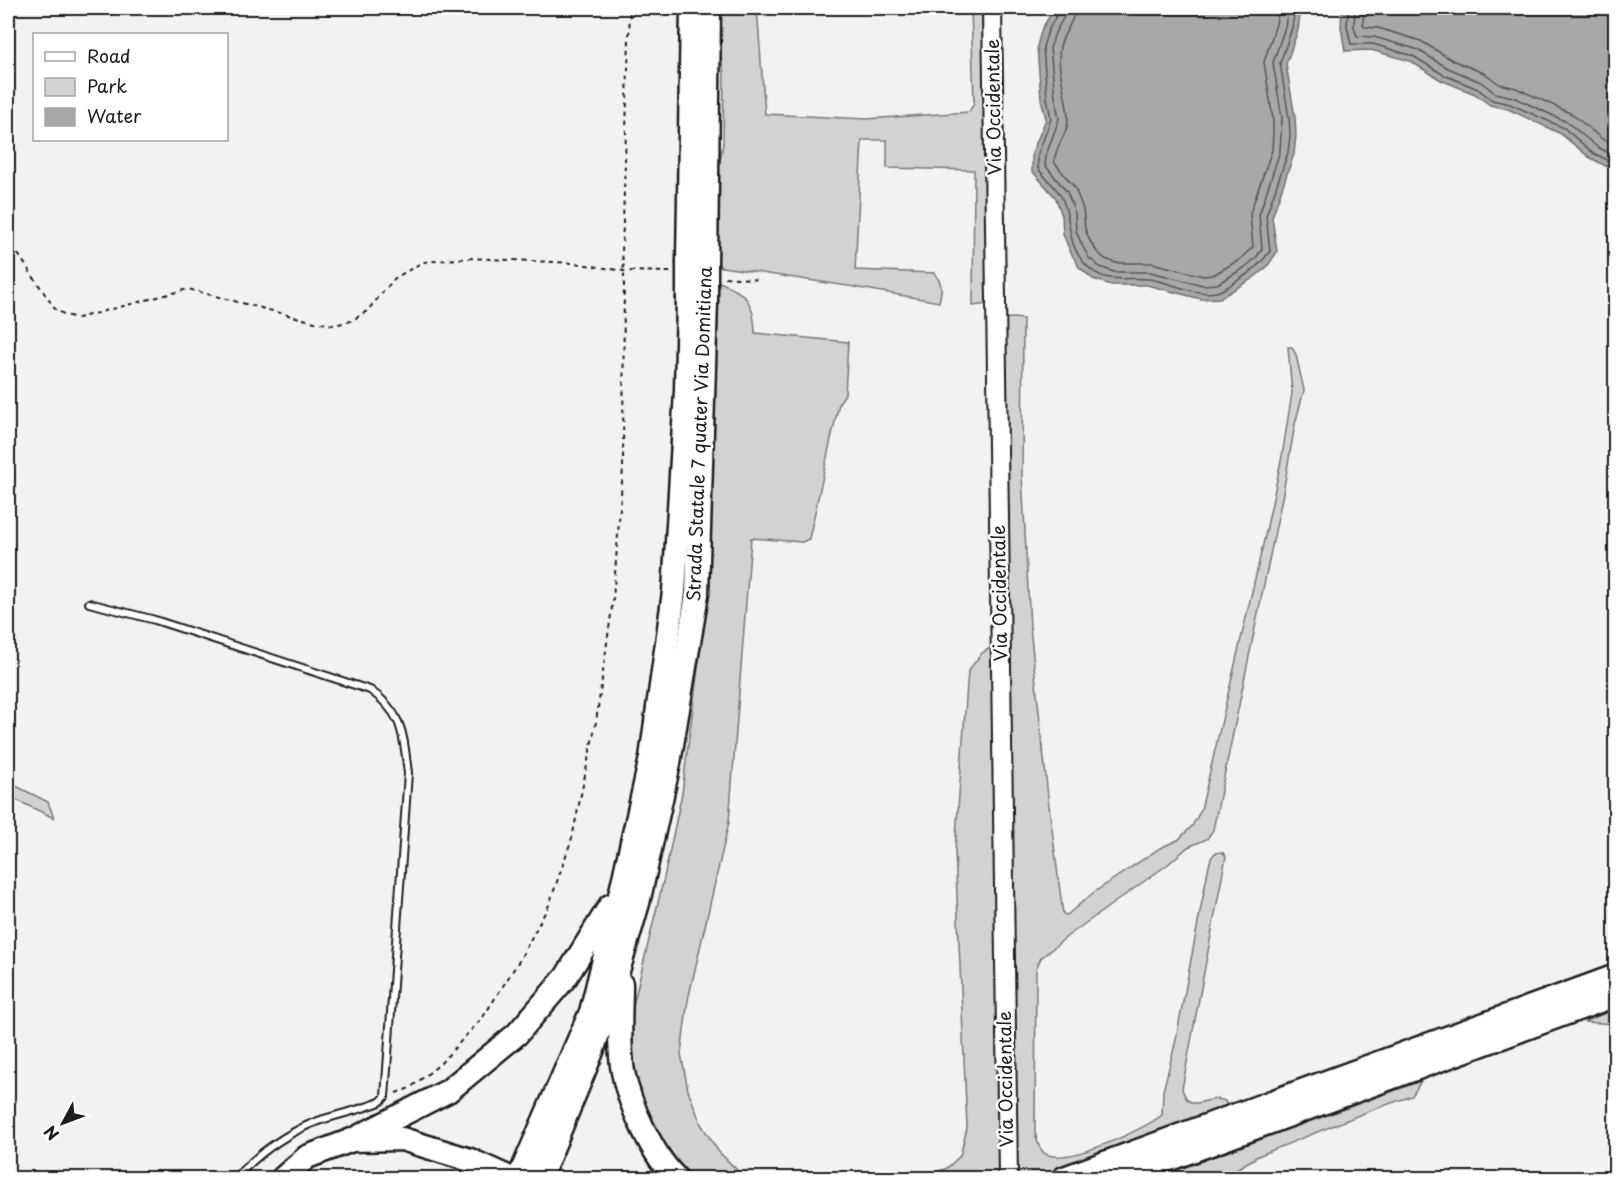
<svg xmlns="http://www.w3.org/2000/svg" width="1623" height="1186" viewBox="0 0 1623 1186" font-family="'Playpen Sans',sans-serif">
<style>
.green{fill:#d2d2d2;stroke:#777;stroke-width:1.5}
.water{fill:#a8a8a8;stroke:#707070;stroke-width:1.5}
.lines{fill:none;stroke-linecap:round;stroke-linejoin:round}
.shore{stroke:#545454;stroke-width:1.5}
.lane-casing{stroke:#1c1c1c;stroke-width:10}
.secondary-casing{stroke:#1c1c1c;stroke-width:22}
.highway-casing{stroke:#1c1c1c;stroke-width:27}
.path{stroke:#1c1c1c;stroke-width:2;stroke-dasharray:4.5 4.5;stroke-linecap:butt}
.lane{stroke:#fff;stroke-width:6}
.secondary{stroke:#fff;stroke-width:18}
.highway{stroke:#fff;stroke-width:22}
.highway-bridge-casing{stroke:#1c1c1c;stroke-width:27;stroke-linecap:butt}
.highway-bridge{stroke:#fff;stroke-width:22}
.labels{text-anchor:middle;stroke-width:5;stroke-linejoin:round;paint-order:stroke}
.street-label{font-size:18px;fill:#1c1c1c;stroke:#fff}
</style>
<rect width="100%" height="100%" fill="#f2f2f2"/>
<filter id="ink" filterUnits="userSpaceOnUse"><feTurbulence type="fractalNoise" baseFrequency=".0167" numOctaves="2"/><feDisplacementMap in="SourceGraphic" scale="12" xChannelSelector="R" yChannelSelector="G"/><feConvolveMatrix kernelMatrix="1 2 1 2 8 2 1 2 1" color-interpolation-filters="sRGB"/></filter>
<g filter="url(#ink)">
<g class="green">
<path d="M717,8H757L765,114L866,119L969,112L974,103L971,8H982L988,304L973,306L974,170L887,168V140H862L855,270L934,273C943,283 942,290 939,302L848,286L716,266V184L723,144L724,73L719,47Z"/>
<path d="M717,281C746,293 754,300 755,333L848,342L845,394L839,403L809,539L802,542L751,538L729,822L688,1000L681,1054L688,1090L701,1124L718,1151L745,1178H683L657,1145L630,1066V1018L664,878L682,793L701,644L710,527Z"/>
<path d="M1012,318L1023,319L1022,475L1030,627L1049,806L1063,914L1067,915L1093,893L1160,848L1178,840L1192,826L1201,810L1265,536L1282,456L1292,393L1288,347H1292L1296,355L1304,390L1295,424L1283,493L1213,830L1207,839L1188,847L1167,865L1069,935L1041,958L1036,969L1035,1132C1037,1140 1039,1152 1048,1155C1071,1163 1143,1130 1162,1115L1163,1091L1175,1044L1208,870L1211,858L1215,853L1222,852L1226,856L1182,1089C1191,1117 1207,1093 1225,1101L1227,1106L1032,1178H922L947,1168L960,1156L967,1128L955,850L968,671L982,653L990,648L993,651L995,939L1012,941L1004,319Z"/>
<polygon points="8,782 48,802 54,818 8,796"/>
<polygon points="1615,1009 1615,1024 1584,1022"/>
<polygon points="1421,1081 1412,1096 1369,1111 1258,1156 1223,1177 1155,1178"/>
</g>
<g class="water">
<polygon points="1055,8 1301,8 1298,30 1286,64 1295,117 1296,135 1294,154 1272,217 1277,252 1267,267 1252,279 1220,298 1201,299 1147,285 1111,285 1093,279 1079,267 1070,251 1063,234 1062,216 1056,198 1032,171 1032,153 1046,119 1041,99 1037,46 1042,28"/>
<polygon points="1342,8 1615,8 1615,171 1589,157 1561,134 1508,109 1490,105 1475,94 1441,80 1410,61 1371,50 1345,51 1341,27"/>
</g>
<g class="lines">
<g class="shore">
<path d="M1059,8L1058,12L1048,31L1043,47L1047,98L1051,119L1038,154V168C1044,178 1056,186 1061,196C1073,219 1065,242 1085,264C1105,286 1124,276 1149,279C1171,282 1194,296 1216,292C1225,290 1233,283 1240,279C1253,271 1262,263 1270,251L1266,216L1288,153L1290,135L1289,118L1280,63L1292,28L1295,8"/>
<polyline points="1066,8 1065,15 1055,33 1050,48 1055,97 1059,119 1046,155 1045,165 1067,192 1075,213 1076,231 1082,245 1089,258 1100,267 1114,272 1150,272 1203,285 1217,284 1244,268 1256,258 1262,249 1259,215 1280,151 1282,118 1273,63 1285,27 1288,8"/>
<path d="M1075,8C1075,22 1063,32 1060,47C1056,68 1067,96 1068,117C1069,133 1055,146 1054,162L1075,188L1083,209L1085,229L1090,241L1097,252L1105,259L1116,263H1152L1203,276L1213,275L1239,260L1253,247L1250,213L1272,150L1273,134V119L1264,62L1276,24L1279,8"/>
<polyline points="1348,8 1347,27 1351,44 1373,44 1413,56 1444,75 1478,89 1492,100 1510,104 1564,128 1593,153 1616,164"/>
<polyline points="1355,8 1354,27 1357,36 1374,37 1416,49 1448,68 1481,82 1495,93 1513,97 1567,122 1597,147 1616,156"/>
<polyline points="1364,8 1363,25 1365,27 1378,28 1421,41 1452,60 1486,74 1499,84 1516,88 1572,114 1602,139 1616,146"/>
</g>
<defs>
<path id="lane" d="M89,603L155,620L370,690C404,714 403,735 408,773L385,1097L380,1102C360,1110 339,1114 318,1121C286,1133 259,1153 235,1178"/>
<polyline id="secondary" points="992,8 1008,1178"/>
<g id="highway">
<polyline points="688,261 692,8"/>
<polyline points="706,263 709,8"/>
<path d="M621,984C621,1013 618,1044 623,1072C629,1104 653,1156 676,1178"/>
<polyline points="352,1140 448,1091 517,1034 566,977 610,906"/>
<polyline points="283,1178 307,1157 352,1140 402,1139 470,1160 510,1178"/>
<polyline points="519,1178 591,1012 622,887 651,758 674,592 686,391 688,300"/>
<polyline points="540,1178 593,1049 622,958 638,903 669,763 697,594 706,301"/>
<polyline points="1064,1178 1616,976"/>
<polyline points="1118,1178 1616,995"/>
</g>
</defs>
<use href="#lane" class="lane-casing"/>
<use href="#secondary" class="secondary-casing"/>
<use href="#highway" class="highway-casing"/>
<g class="path">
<polyline points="8,239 55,309 65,315 78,318 188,289 315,322 334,325 351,321 367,311 395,278 423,262 469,258 574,263 624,271 671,272"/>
<polyline points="725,277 761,280"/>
<polyline points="396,1093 410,1088 440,1064 483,1017 519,961 549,905 572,838 596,722 613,600 623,468 624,271 622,253 630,8"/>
</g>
<use href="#lane" class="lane"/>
<use href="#secondary" class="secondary"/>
<use href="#highway" class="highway"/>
<defs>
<g id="highway-bridge">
<polyline points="688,300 688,261"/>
<polyline points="706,301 706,263"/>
</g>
</defs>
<use href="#highway-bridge" class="highway-bridge-casing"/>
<use href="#highway-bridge" class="highway-bridge"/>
</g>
</g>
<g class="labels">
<g class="street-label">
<text transform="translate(994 107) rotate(-91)" y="6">Via Occidentale</text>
<text transform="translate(700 434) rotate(-88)" y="6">Strada Statale 7 quater Via Domitiana</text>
<text transform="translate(1000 593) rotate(-91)" y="6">Via Occidentale</text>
<text transform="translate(1006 1079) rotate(-91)" y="6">Via Occidentale</text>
</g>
</g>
<rect width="1623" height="1186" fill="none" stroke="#fff" stroke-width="30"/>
<rect x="15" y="15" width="1593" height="1156" fill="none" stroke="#1c1c1c" stroke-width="2" filter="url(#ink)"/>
<rect x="33" y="33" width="195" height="108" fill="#ffffff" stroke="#a4a4a4" stroke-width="1.5"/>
<rect x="45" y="52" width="30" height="9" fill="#ffffff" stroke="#a4a4a4" stroke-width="1.5"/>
<text x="87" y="63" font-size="18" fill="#1c1c1c">Road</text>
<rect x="45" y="78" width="30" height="18" fill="#d2d2d2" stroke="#a4a4a4" stroke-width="1.5"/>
<text x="87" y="93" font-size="18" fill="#1c1c1c">Park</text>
<rect x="45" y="108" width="30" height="18" fill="#a8a8a8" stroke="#a4a4a4" stroke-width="1.5"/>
<text x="87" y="123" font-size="18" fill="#1c1c1c">Water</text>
<g transform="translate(63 1123) rotate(229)" stroke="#ffffff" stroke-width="4.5" paint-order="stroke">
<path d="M0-4.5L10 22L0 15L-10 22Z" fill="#1c1c1c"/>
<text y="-9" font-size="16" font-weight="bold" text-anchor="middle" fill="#1c1c1c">N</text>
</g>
</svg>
